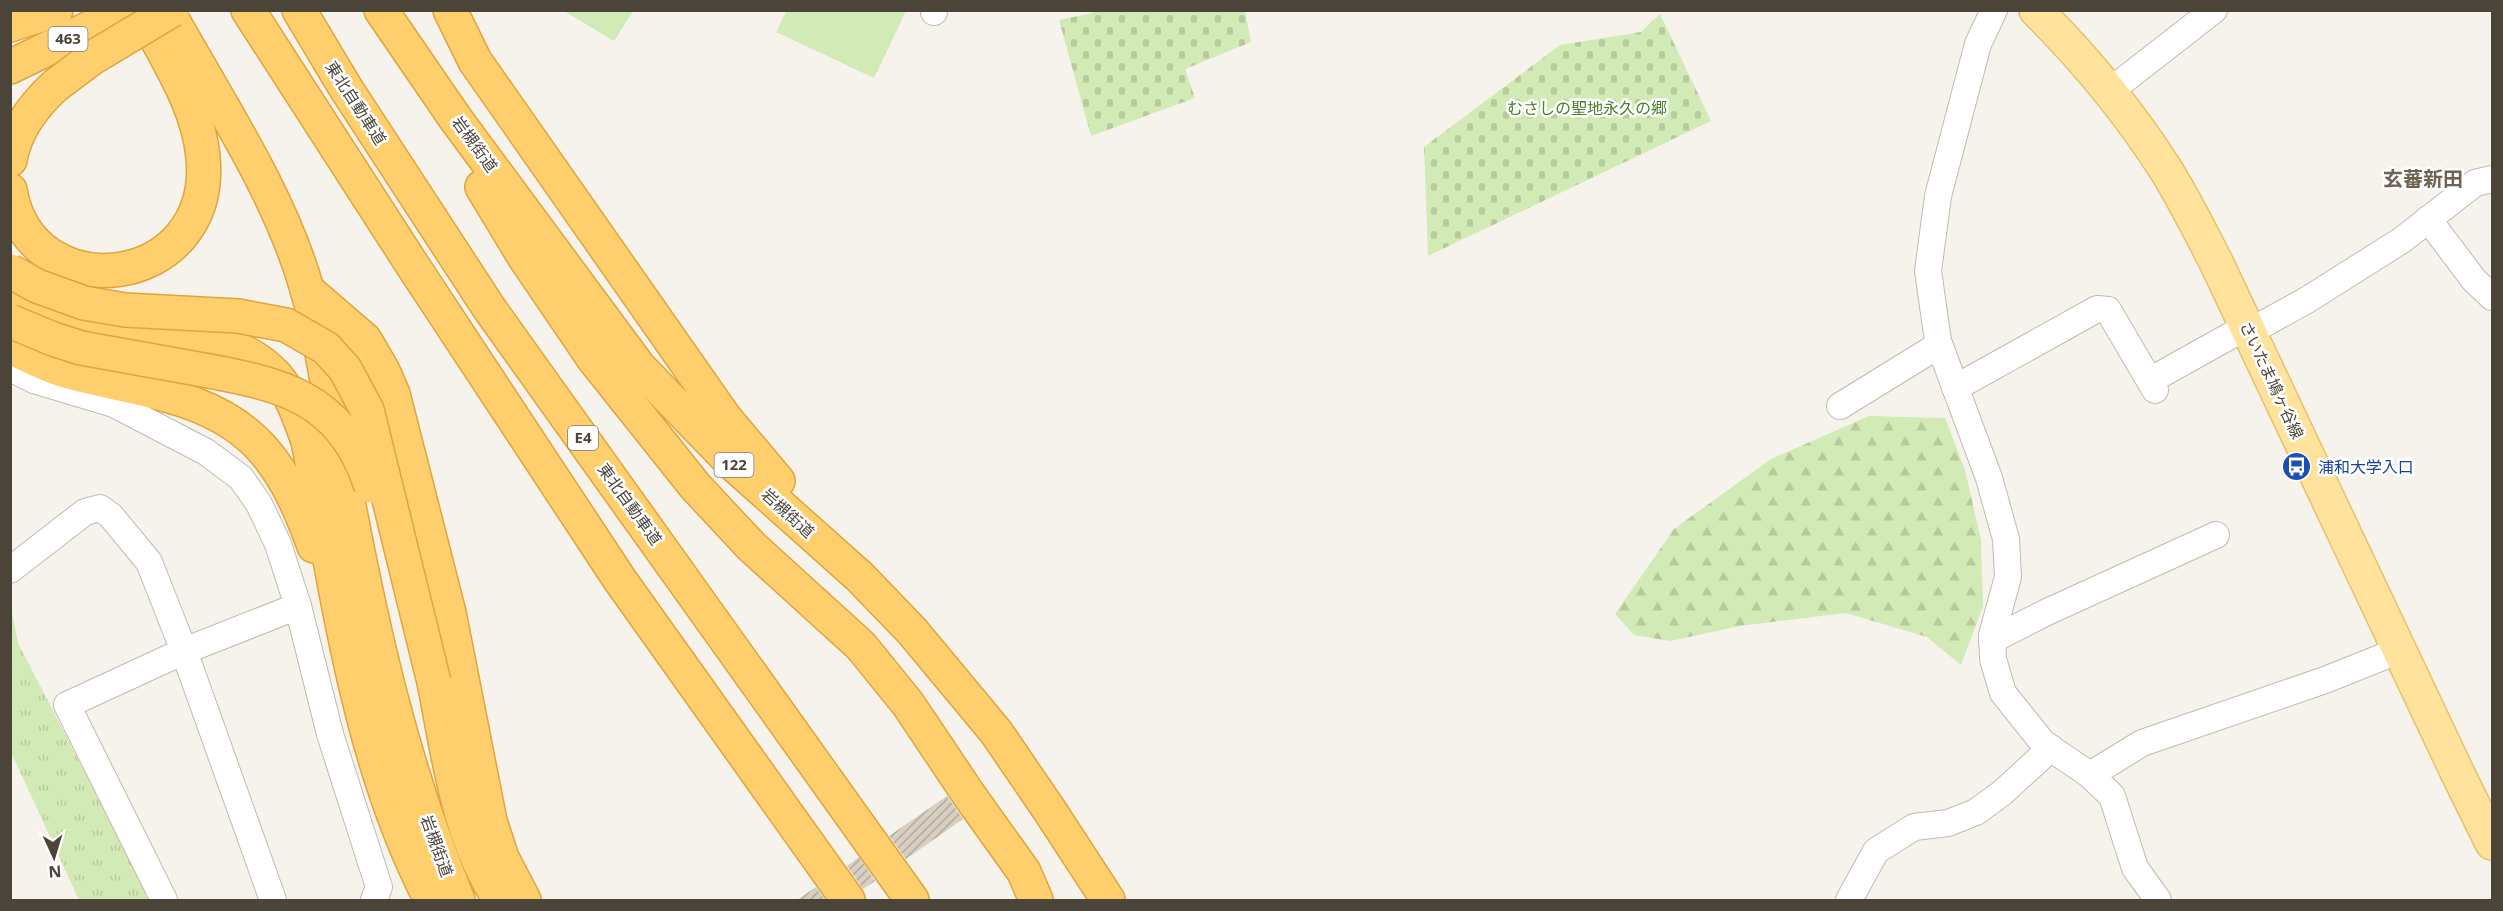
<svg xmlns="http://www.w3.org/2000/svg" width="2503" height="911" viewBox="0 0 2503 911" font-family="'Open Sans','Noto Sans JP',sans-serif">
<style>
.forest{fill:url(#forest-firs)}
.cemetery{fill:url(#cemetery-stones)}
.park{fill:url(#park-tufts)}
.garden{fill:#d2eab5}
.building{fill:url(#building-hatch)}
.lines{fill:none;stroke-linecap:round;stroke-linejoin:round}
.minor-casing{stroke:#c2bbae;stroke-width:28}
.major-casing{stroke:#e6c16a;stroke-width:36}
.highway-casing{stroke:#e0a43c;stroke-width:36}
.minor{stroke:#fff;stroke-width:26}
.major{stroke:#ffe39c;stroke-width:33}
.highway{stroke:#ffcf6e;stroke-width:33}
.highway-bridge-casing{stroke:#e0a43c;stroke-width:36;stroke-linecap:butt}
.highway-bridge{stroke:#ffcf6e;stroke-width:33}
.labels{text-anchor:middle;stroke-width:5;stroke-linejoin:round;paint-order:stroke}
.shield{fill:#fff;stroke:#817c74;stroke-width:1.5}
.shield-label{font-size:15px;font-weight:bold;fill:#4b4439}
.street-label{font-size:16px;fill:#4b4439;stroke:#fff}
.park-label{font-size:16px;fill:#4a7f2a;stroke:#fff}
.transit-label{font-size:16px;fill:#164399;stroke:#fff;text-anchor:start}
.quarter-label{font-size:20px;font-weight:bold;fill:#6e6250;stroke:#fff}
</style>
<defs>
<pattern id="forest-firs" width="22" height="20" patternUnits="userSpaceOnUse" patternTransform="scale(1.5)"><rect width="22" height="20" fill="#d2eab5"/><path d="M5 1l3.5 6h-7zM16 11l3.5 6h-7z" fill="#b6ca9c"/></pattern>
<pattern id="cemetery-stones" width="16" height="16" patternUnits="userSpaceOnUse" patternTransform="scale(1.5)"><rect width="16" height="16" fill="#d2eab5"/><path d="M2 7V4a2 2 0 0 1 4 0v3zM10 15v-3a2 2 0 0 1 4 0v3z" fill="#b6ca9c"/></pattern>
<pattern id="park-tufts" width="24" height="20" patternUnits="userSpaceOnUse" patternTransform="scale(1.5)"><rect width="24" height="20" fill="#d2eab5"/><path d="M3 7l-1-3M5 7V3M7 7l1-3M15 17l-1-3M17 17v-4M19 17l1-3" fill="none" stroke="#b6ca9c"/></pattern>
<pattern id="building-hatch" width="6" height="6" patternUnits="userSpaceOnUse" patternTransform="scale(1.5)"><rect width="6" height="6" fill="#d8cfc1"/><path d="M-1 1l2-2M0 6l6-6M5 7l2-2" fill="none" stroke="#b1aa9e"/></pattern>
</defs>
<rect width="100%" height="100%" fill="#f6f3ec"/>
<polygon class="forest" points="1869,416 1945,418 1965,470 1981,540 1983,606 1961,665 1927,637 1846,613 1740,626 1670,641 1634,635 1615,614 1674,529 1771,459"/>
<g class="cemetery">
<polygon points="1092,11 1245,11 1251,42 1185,69 1195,98 1091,136 1059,20 1092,13"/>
<polygon points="1660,14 1711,121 1428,256 1424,147 1560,45 1641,32"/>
</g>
<polygon class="park" points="10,602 18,643 151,900 79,900 11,752"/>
<g class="garden">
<polygon points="787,10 906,10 906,11 874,78 776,32"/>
<polygon points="564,11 633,11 614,41"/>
</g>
<g class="building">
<polygon points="947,796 963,819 906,859 889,836"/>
<polygon points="859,857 875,881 863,889 847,866"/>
<polygon points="816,887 825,900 797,900"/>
</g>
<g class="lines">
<defs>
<g id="minor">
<polyline points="934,10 934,12"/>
<polyline points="1994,10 1978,44 1938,196 1928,271 1938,341 1989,478 2006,539 2008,577 1992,635 1993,659 2003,693 2043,743 2090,775 2112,796 2135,868 2158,900"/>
<polyline points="2110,91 2214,10"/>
<polyline points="2428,219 2474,280 2492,297"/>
<polyline points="10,368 34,380 114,404 206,452 241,478 259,504 278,544 298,606 330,734 379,887 374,900"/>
<polyline points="2151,380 2237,332 2249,332 2307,300 2402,240 2475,183 2492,179"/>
<polyline points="1955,388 2097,309 2108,310 2155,390"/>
<polyline points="1840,406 1939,345"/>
<polyline points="10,570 85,512 100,508 111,516 149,562 184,651 273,900"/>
<polyline points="1992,640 2047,612 2216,535"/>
<polyline points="2090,775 2142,743 2325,680 2400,650"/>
<polyline points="164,900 67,705 184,651 298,606"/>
<polyline points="1849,900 1876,851 1914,827 1948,823 1976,812 2002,793 2051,748"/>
</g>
<path id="major" d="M2036,10C2085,59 2129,112 2166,170C2184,199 2200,231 2216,262L2457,772L2492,843"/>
<g id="highway">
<path d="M167,10C216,99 279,191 307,289C325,352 333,425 346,490C372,630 403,768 458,900"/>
<polyline points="248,10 413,266 620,580 848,900"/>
<polyline points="299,10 345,87 489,308 912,900"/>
<polyline points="381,10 455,118 639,367 731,462 860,577 912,631 996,732 1050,811 1108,900"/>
<polyline points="450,10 475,61 725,418 778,481"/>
<polyline points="10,25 56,10"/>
<polyline points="10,67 126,10"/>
<path d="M10,160C15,130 34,105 56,85"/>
<polyline points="482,187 525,258 593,358 695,486 751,546 861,646 908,704 969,795 1024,872 1036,900"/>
<path d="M10,190C30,312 216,291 203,157C199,113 175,72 154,34"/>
<polyline points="307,290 365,340 383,371 393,394 449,613 490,821 502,858 524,900"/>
<path d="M10,291C20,300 33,309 45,315C114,350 216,311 276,376C292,394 300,419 308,441C338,595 358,760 431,900"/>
<path d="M10,347C28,356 46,365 65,371C135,391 215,393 265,452C288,479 302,513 314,546"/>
<path d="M434,682C449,757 457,834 500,900"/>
</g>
</defs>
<use href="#minor" class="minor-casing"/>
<use href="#major" class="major-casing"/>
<use href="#highway" class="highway-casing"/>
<use href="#minor" class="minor"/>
<use href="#major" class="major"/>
<use href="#highway" class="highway"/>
<defs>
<g id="highway-bridge">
<polyline points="56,85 92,58 172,10"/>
<polyline points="10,271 37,286 84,303 125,310 238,316 286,325 326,348 345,369 367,410 434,682"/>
<path d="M10,321L53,339L81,348C120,355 159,362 198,369C281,384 341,396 371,486"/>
</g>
</defs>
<use href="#highway-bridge" class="highway-bridge-casing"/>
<use href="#highway-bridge" class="highway-bridge"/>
</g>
<defs>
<symbol id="bus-disc" viewBox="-11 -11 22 22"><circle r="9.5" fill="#1a4fb4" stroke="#fff"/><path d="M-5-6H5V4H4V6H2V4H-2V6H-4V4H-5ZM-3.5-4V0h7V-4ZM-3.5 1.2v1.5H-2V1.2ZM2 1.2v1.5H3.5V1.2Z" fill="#fff"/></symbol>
</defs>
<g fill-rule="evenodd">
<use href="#bus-disc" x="2280" y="450" width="33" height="33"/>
</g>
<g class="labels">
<g class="shield">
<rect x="48.5" y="27" width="39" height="24" rx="4.5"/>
<rect x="568" y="426" width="30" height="24" rx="4.5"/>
<rect x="714.5" y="453" width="39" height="24" rx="4.5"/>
</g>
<g class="shield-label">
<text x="68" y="44">463</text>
<text x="583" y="443">E4</text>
<text x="734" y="470">122</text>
</g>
<g class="street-label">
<text transform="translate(356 103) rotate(57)" y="6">東北自動車道</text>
<text transform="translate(475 144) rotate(54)" y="6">岩槻街道</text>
<text transform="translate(2272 380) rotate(65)" y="6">さいたま鳩ヶ谷線</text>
<text transform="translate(630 504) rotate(54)" y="6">東北自動車道</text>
<text transform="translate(788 513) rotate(42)" y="6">岩槻街道</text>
<text transform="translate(437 846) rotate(70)" y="6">岩槻街道</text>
</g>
<g class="park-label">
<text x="1587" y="114">むさしの聖地永久の郷</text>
</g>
<g class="transit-label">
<text x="2318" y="473">浦和大学入口</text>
</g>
<g class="quarter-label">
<text x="2423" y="186">玄蕃新田</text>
</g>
</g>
<rect width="2503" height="911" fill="none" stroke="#4b4439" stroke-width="24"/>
<g transform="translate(54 857) rotate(176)" stroke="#ffffff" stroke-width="4.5" paint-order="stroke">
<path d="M0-4.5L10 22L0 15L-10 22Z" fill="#4b4439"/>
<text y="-9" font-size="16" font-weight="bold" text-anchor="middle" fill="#4b4439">N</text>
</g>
</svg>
